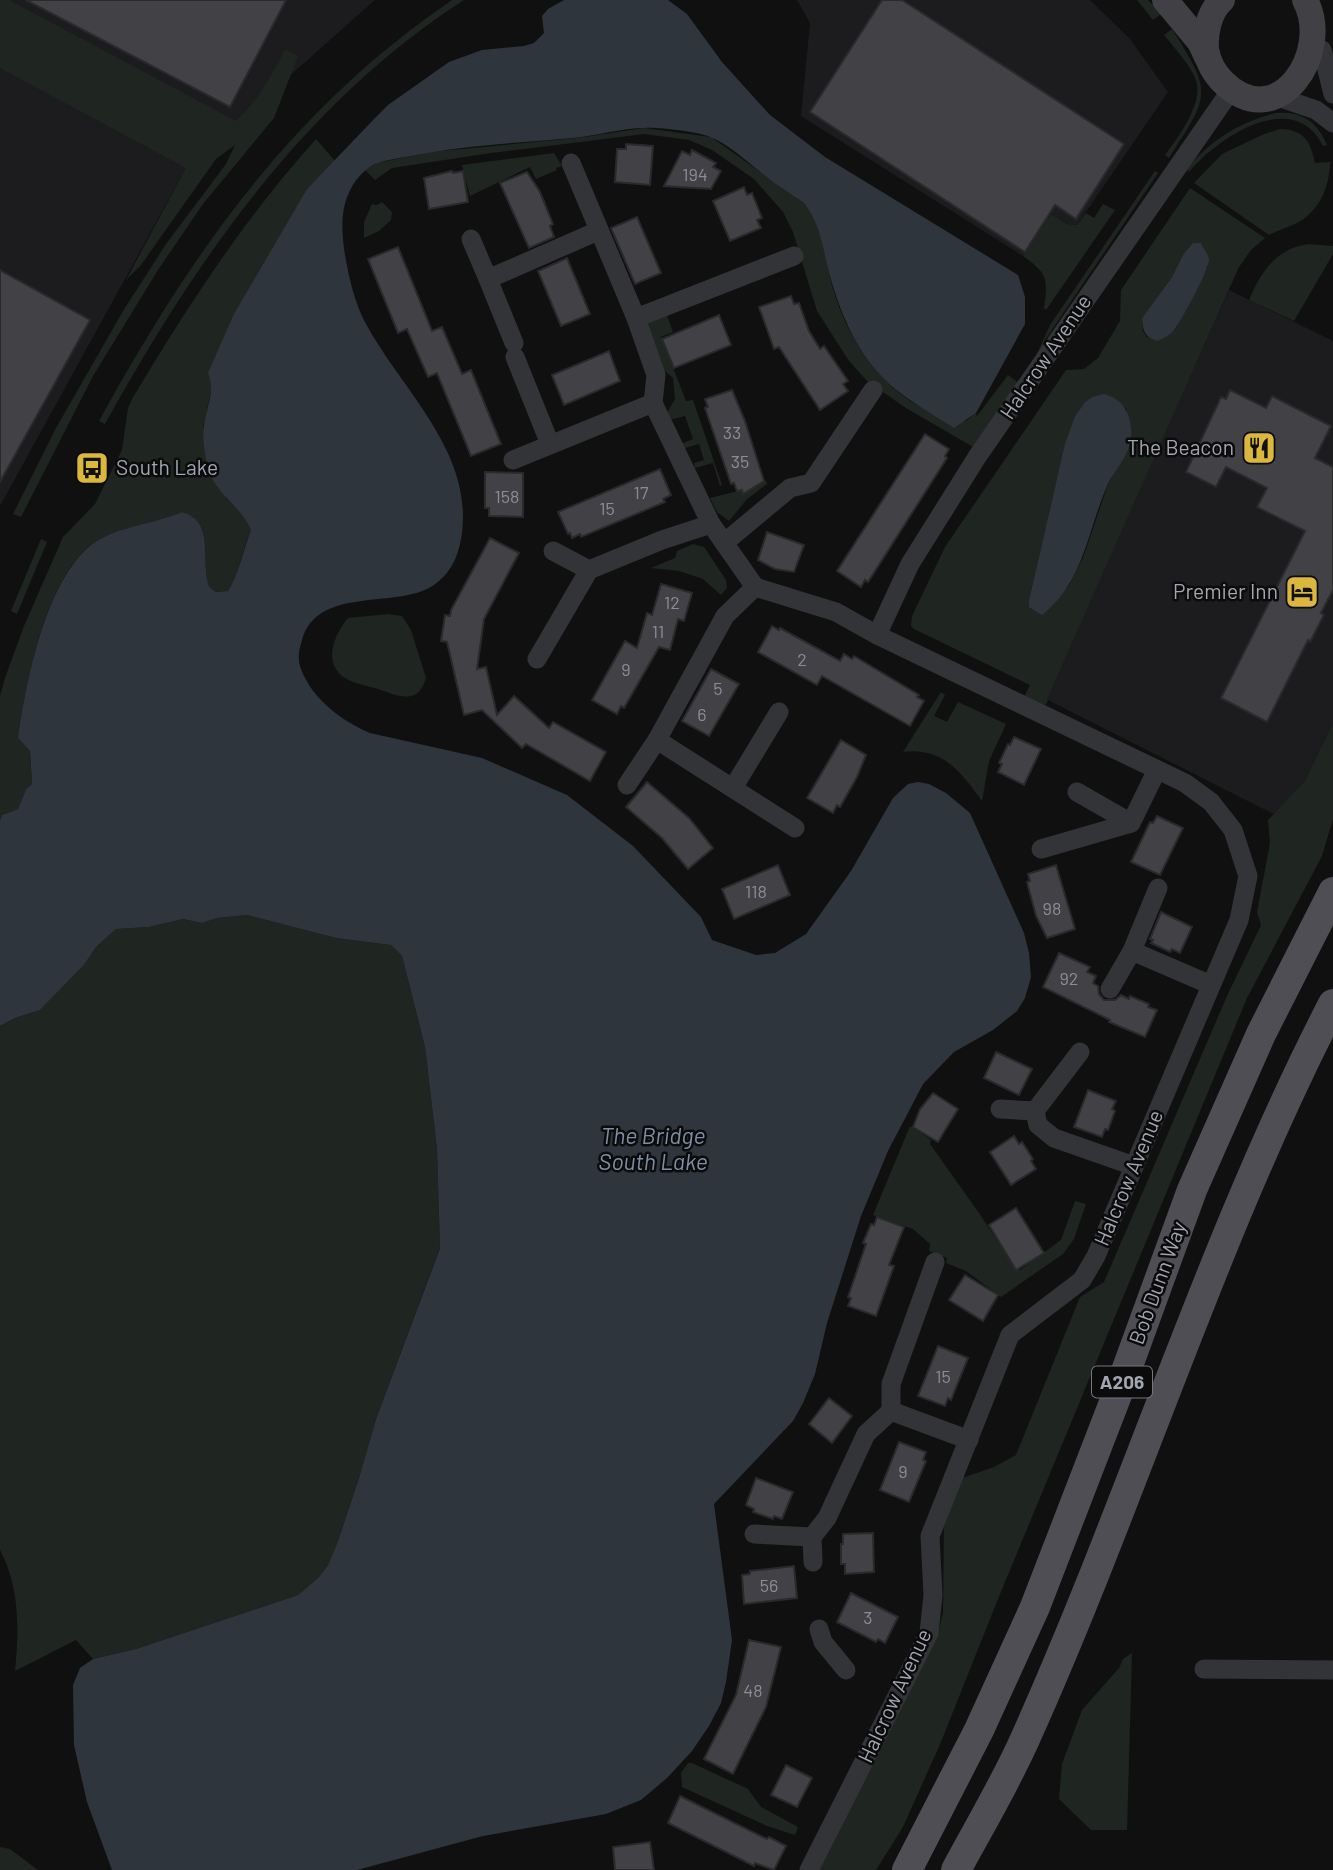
<svg xmlns="http://www.w3.org/2000/svg" width="1333" height="1870" viewBox="0 0 1333 1870" font-family="Barlow,sans-serif">
<style>
.built{fill:#1c1c1e}
.green{fill:#1f2520;fill-rule:evenodd}
.water{fill:#2f353c}
.building{fill:#424246;stroke:#2a2a2d;stroke-width:2}
.lines{fill:none;stroke-linecap:round;stroke-linejoin:round}
.street{stroke:#333438;stroke-width:19}
.secondary{stroke:#404045;stroke-width:26}
.primary{stroke:#4e4e54;stroke-width:30}
.labels{text-anchor:middle;stroke-width:5;stroke-linejoin:round;paint-order:stroke}
.number-label{font-size:18px;fill:#8b8c96}
.shield{fill:#0b0b0c;stroke:#75777f;stroke-width:2}
.shield-label{font-size:19px;font-weight:bold;fill:#a3a5b0}
.street-label{font-size:21px;fill:#a3a5b0;stroke:#0b0b0c}
.poi-label{font-size:21px;fill:#a3a5b0;stroke:#0b0b0c;text-anchor:end}
.water-label{font-size:23px;font-style:italic;fill:#7d8fa8;stroke:#0b0b0c}
</style>
<rect width="100%" height="100%" fill="#101011"/>
<g class="built">
<polygon points="0,0 375,0 186,168 0,506"/>
<polygon points="797,0 1090,0 1130,39 1168,92 1077,225 1067,224 1051,214 1023,256 801,116 810,23"/>
<polygon points="1229,290 1333,341 1333,756 1305,830 1046,699"/>
</g>
<g class="green">
<path d="M0,0H9L236,121C257,101 272,76 285,49L298,56L274,118L203,204L158,270L93,376L21,517L13,514L56,428L123,311L166,244L226,164L235,145L216,159L141,265L126,280L186,168L0,68Z"/>
<path d="M452,0H464C304,103 196,260 105,424L99,421C192,252 291,110 452,0Z"/>
<polygon points="1137,0 1148,0 1161,14 1153,20"/>
<path d="M1172,29C1213,94 1210,94 1169,158L1165,155C1178,138 1204,103 1196,80C1190,64 1175,49 1164,35Z"/>
<path d="M1276,113C1301,111 1317,121 1327,145L1323,146C1294,87 1218,137 1189,172L1187,169C1209,141 1241,121 1276,113Z"/>
<path d="M644,128L711,137L804,203C822,225 824,251 830,278C843,331 877,389 930,411C941,416 955,418 966,421L976,413L977,416L1008,375L1020,384L973,447L906,408L867,381L849,361L817,311L793,232L783,212L754,179L712,150L689,140L644,134L491,153L392,168L375,180L365,170L377,163L430,152L577,138Z"/>
<path d="M1280,129C1305,130 1310,141 1315,163L1330,162C1330,186 1319,213 1295,224C1287,228 1278,230 1269,235L1194,183L1222,154L1264,134Z"/>
<path d="M316,139L335,161L307,189L213,382L203,427L227,499L247,518L251,530C243,548 239,575 228,591L216,592L210,589C199,565 217,521 182,512C156,523 123,527 100,539C47,568 26,682 18,738L30,751L32,784L26,789L18,809L2,815L0,820V696L5,678L24,626L63,537L95,504L122,450L128,408L132,399C187,307 244,219 316,139Z"/>
<polygon points="554,153 562,166 556,168 557,170 536,179 530,167 470,196 462,165"/>
<polygon points="1155,171 1158,173 1045,340 1046,349 1036,356 1050,325"/>
<path d="M1190,188L1265,238L1251,250L1239,267L1047,699L1048,700L1046,705L1023,699L1030,685L914,629L911,626L912,616L945,547L1066,370L1084,369L1098,358L1120,321L1121,290ZM1183,255L1208,266L1175,330L1147,337L1143,331L1142,318L1172,277ZM1092,397L1126,408L1131,440L1107,487L1083,558L1068,587L1029,600L1054,492L1075,416L1085,402Z"/>
<polygon points="382,202 392,212 391,220 379,231 364,238 364,222 372,204 377,205"/>
<path d="M1103,204L1115,210L1046,310L1044,308C1048,278 1048,274 1023,256L1051,214L1067,224L1077,225L1086,213L1094,218Z"/>
<path d="M1309,244L1333,246V254L1294,321L1249,300C1261,272 1276,248 1309,244Z"/>
<polygon points="667,315 673,332 661,337 686,401 693,400 722,485 720,486 713,463 695,468 694,463 704,460 699,444 682,449 681,444 693,439 685,416 665,421 665,416 675,399 673,378 657,364 645,324"/>
<polygon points="766,481 767,484 747,499 729,521 717,512 710,498 742,490 743,492 750,487"/>
<polygon points="41,539 47,542 17,614 11,611"/>
<polygon points="693,544 704,547 726,580 727,588 721,595 703,579 679,571 651,568 675,558 677,551"/>
<path d="M388,614L402,616L411,630L426,678C424,684 421,692 414,695C403,700 388,692 378,689C368,686 355,684 347,679C321,665 334,635 348,618Z"/>
<path d="M941,692L945,695L934,716L947,722L958,702L1006,724L989,761L982,801C961,772 943,747 903,752Z"/>
<polygon points="1333,724 1333,819 1322,856 1247,998 998,1599 941,1742 903,1827 876,1870 814,1870 937,1636 943,1613 944,1527 962,1478 994,1467 1016,1455 1080,1297 1104,1282 1227,996 1261,925 1257,912 1270,843 1268,820 1305,781"/>
<path d="M247,915L336,938L391,945L402,956L425,1047L437,1149L440,1247L376,1419L359,1478L338,1541L328,1565L319,1577L298,1595L136,1649L93,1659L76,1640L15,1671C19,1630 20,1587 0,1550V1026L15,1018L40,1010L84,965L96,947L116,929L149,927L183,919L202,923L217,918Z"/>
<polygon points="910,1126 931,1140 930,1144 979,1213 1013,1265 1020,1270 1061,1240 1075,1201 1086,1204 1074,1239 1063,1254 1001,1297 966,1271 946,1263 947,1258 929,1251 930,1244 913,1229 873,1215"/>
<polygon points="1132,1653 1127,1830 1091,1830 1059,1799 1062,1764 1082,1710 1119,1668 1123,1659"/>
<polygon points="688,1763 692,1763 748,1789 761,1807 798,1827 795,1835 767,1826 682,1787 681,1773"/>
<polygon points="0,1847 10,1849 38,1870 0,1870"/>
</g>
<g class="water">
<path d="M564,0H668L687,14L722,62L770,115L825,157L1018,275L1025,297V324L976,413L954,428C934,415 913,403 895,389C862,362 844,323 832,283C823,255 823,227 804,203C796,197 787,192 779,186C759,173 732,145 710,137C699,132 658,127 645,128C621,128 596,136 573,138C519,143 464,145 411,156C399,158 386,160 375,164C363,170 353,182 348,195C340,213 342,236 345,255C349,278 355,304 366,324C403,392 476,454 461,539C457,561 448,577 429,588C391,608 317,587 302,640C299,650 297,659 301,669C312,699 342,721 370,733L482,758L567,795L633,846L701,917L712,940L756,955L775,953L806,934L851,871L893,798L908,784L918,782L929,784L946,793L970,813L1024,933L1029,953L1031,977L1025,998L1017,1011L993,1030L954,1052L923,1084L888,1151L861,1216L827,1323L815,1374L803,1403L793,1421L714,1504L732,1640L726,1682L721,1703L709,1726L692,1751L667,1778L641,1800L606,1814L483,1836L357,1870H112L87,1802L74,1745L73,1685L80,1668L93,1659L136,1649L298,1595L319,1577L328,1565L338,1541L359,1478L376,1419L440,1248L437,1149L425,1047L402,956L391,945L336,938L247,915L217,918L202,923L183,919L149,927L116,929L96,947L84,965L40,1010L15,1018L0,1026V820L2,815L18,809L26,789L32,784L30,751L18,738C26,682 47,569 100,539C124,526 156,523 182,512C217,521 199,565 210,588L216,592L228,591C238,576 244,548 251,530C242,507 215,494 208,468C205,457 202,437 204,425C206,407 216,390 208,373L234,314L307,189L376,117L388,105L449,62L482,50L524,46L534,43L544,33L542,16L548,9Z"/>
<path d="M1193,243H1201C1203,248 1208,254 1209,259C1210,268 1182,319 1175,329C1170,335 1164,338 1157,341C1144,336 1143,331 1142,318L1172,277L1183,255Z"/>
<path d="M1103,394C1124,398 1133,417 1131,438C1129,456 1114,471 1107,486C1087,532 1084,582 1042,615L1029,607V600L1065,444L1075,416L1085,402L1092,397Z"/>
</g>
<g class="building">
<polygon points="26,0 286,0 230,107"/>
<polygon points="882,0 902,0 1124,144 1076,219 1055,205 1025,252 810,112"/>
<polygon points="626,144 653,146 650,185 615,182 617,149 626,149"/>
<polygon points="692,150 716,163 713,167 721,171 711,189 664,186 682,151 690,155"/>
<polygon points="452,171 453,173 463,171 468,202 429,209 424,178"/>
<polygon points="527,172 540,192 553,224 550,226 554,237 529,248 500,183"/>
<polygon points="744,187 747,195 752,193 762,218 757,220 761,228 730,241 713,201"/>
<polygon points="637,217 661,273 635,284 611,228"/>
<polygon points="398,247 432,331 442,327 462,374 471,370 501,444 471,456 437,373 428,377 407,329 398,333 368,259"/>
<polygon points="567,258 590,314 561,326 538,271"/>
<polygon points="0,270 90,320 0,482"/>
<polygon points="791,296 794,304 799,303 809,331 820,349 824,346 848,381 843,384 848,391 820,410 779,347 774,349 759,307"/>
<polygon points="719,315 731,345 674,368 662,339"/>
<polygon points="609,351 620,381 564,405 552,375"/>
<polygon points="732,390 745,421 764,481 743,494 742,490 737,491 734,483 731,484 705,408 708,407 705,399"/>
<polygon points="1230,390 1266,408 1272,396 1331,426 1315,458 1333,467 1333,590 1321,613 1324,615 1310,642 1308,640 1267,722 1221,698 1305,531 1257,507 1267,488 1226,467 1216,487 1186,472 1221,397 1226,399"/>
<polygon points="925,434 949,449 945,456 947,458 868,582 865,580 861,587 837,571"/>
<polygon points="660,469 671,495 663,499 665,502 581,537 580,534 572,538 570,533 568,534 558,512"/>
<polygon points="485,472 523,473 523,517 489,516 489,508 485,508"/>
<polygon points="767,532 804,545 794,572 775,569 758,560"/>
<polygon points="490,538 519,553 484,619 477,669 486,667 497,715 514,696 549,728 553,722 606,752 590,781 526,744 522,748 482,710 464,715 447,642 441,641 445,615 450,616 451,610"/>
<polygon points="661,584 692,593 684,621 678,619 670,650 659,647 624,708 621,706 617,714 592,700 625,641 637,648 647,613 652,615"/>
<polygon points="772,626 779,630 780,628 840,661 844,654 852,659 854,656 919,695 917,697 924,701 910,726 822,676 817,685 758,652"/>
<polygon points="711,669 739,684 709,736 682,721"/>
<polygon points="1014,737 1041,749 1024,785 998,772 1002,764 999,763 1008,744 1010,745"/>
<polygon points="841,740 866,755 857,777 840,807 837,805 833,813 807,798"/>
<polygon points="647,782 689,818 713,848 688,869 662,838 626,807"/>
<polygon points="1157,816 1183,828 1160,875 1131,862 1150,822 1153,823"/>
<polygon points="778,865 790,895 734,919 722,889"/>
<polygon points="1056,865 1075,929 1047,938 1036,916 1027,882 1030,881 1028,874"/>
<polygon points="1161,912 1192,927 1180,953 1172,949 1170,952 1151,943 1153,940 1150,939"/>
<polygon points="1059,953 1090,967 1087,972 1096,976 1093,983 1098,986 1099,994 1104,1000 1115,1000 1121,995 1129,999 1130,996 1149,1004 1148,1007 1157,1010 1145,1037 1109,1022 1110,1020 1043,987"/>
<polygon points="996,1052 1032,1069 1019,1095 984,1078"/>
<polygon points="1088,1090 1116,1101 1112,1109 1115,1111 1108,1130 1105,1129 1102,1137 1074,1127"/>
<polygon points="933,1093 958,1109 938,1142 913,1127 920,1109"/>
<polygon points="1014,1136 1019,1144 1022,1142 1033,1159 1031,1161 1036,1169 1011,1185 990,1152"/>
<polygon points="1016,1208 1044,1253 1016,1270 989,1225"/>
<polygon points="877,1217 904,1227 889,1265 894,1266 876,1316 848,1306 851,1298 848,1297 866,1244 863,1243 871,1224 874,1225"/>
<polygon points="965,1275 998,1295 983,1321 949,1300"/>
<polygon points="938,1346 968,1358 951,1400 948,1398 945,1406 918,1396"/>
<polygon points="829,1398 852,1416 832,1443 809,1424"/>
<polygon points="899,1442 926,1452 923,1460 926,1461 909,1502 880,1490"/>
<polygon points="756,1478 793,1492 782,1519 774,1516 773,1519 753,1512 754,1509 746,1505"/>
<polygon points="873,1533 874,1572 845,1574 845,1564 841,1564 841,1544 843,1544 843,1534"/>
<polygon points="794,1566 797,1598 744,1604 742,1575 750,1574 750,1571"/>
<polygon points="851,1593 898,1617 885,1643 878,1639 876,1642 837,1622"/>
<polygon points="749,1640 781,1647 766,1707 733,1774 704,1759 736,1695"/>
<polygon points="786,1765 812,1778 797,1807 771,1795"/>
<polygon points="680,1796 767,1839 769,1837 786,1846 774,1870 755,1863 754,1866 668,1823"/>
<polygon points="650,1842 654,1870 615,1870 613,1847"/>
</g>
<g class="lines">
<g class="street">
<polyline points="1322,50 1333,94"/>
<polyline points="1278,97 1316,110 1333,123"/>
<polyline points="571,163 636,318 656,375 653,403"/>
<polyline points="471,239 488,279"/>
<polyline points="636,318 794,256"/>
<polyline points="514,343 488,279 598,231"/>
<polyline points="515,357 550,444"/>
<polyline points="513,460 653,403 711,524"/>
<polyline points="724,543 790,488 811,483 873,390"/>
<polyline points="553,551 589,570"/>
<polyline points="877,635 910,564 977,457 1231,90"/>
<polyline points="537,659 589,570 662,540 711,524 755,587"/>
<polyline points="627,785 657,740"/>
<polyline points="733,788 779,712"/>
<polyline points="1077,792 1131,823 1157,770"/>
<polyline points="795,828 657,740 725,616 755,587 836,612 877,635 1185,783 1211,802 1233,830 1248,876 1239,920 1096,1256 1082,1280 1010,1335 930,1536 933,1595 929,1633 809,1870"/>
<polyline points="1041,849 1131,823"/>
<polyline points="1158,888 1132,951 1211,985"/>
<polyline points="1110,989 1132,951"/>
<polyline points="1080,1052 1035,1111 1038,1125 1054,1138 1134,1166"/>
<polyline points="1000,1109 1035,1111"/>
<polyline points="891,1411 891,1384 935,1262"/>
<polyline points="754,1534 812,1537"/>
<polyline points="813,1562 812,1537 827,1518 866,1434 891,1411 969,1440"/>
<polyline points="819,1629 823,1642 846,1670"/>
<polyline points="1204,1669 1333,1670"/>
</g>
<g class="secondary">
<polyline points="1165,0 1200,42 1207,57"/>
<path d="M1222,0C1209,12 1205,32 1206,49C1208,62 1214,73 1223,82C1278,136 1333,52 1305,0"/>
</g>
<g class="primary">
<polyline points="907,1870 979,1730 1035,1607 1125,1374 1192,1190 1261,1034 1333,892"/>
<path d="M956,1870C979,1827 1005,1784 1025,1739C1134,1497 1211,1240 1333,1004"/>
</g>
</g>
<defs>
<symbol id="restaurant-square" viewBox="-11 -11 22 22"><rect x="-9" y="-9" width="18" height="18" rx="4" fill="#dbb73e" stroke="#0b0b0c"/><path d="M-5-6h1v4h1v-4h1v4h1v-4h1v5L-1.5 .5V6h-2V.5L-5-1ZM5-6V6H3V1.5H1.5Q1.5-4 5-6Z" fill="#111"/></symbol>
<symbol id="bus-square" viewBox="-11 -11 22 22"><rect x="-9" y="-9" width="18" height="18" rx="4" fill="#dbb73e" stroke="#0b0b0c"/><path d="M-5-6H5V4H4V6H2V4H-2V6H-4V4H-5ZM-3.5-4V0h7V-4ZM-3.5 1.2v1.5H-2V1.2ZM2 1.2v1.5H3.5V1.2Z" fill="#111"/></symbol>
<symbol id="hotel-square" viewBox="-11 -11 22 22"><rect x="-9" y="-9" width="18" height="18" rx="4" fill="#dbb73e" stroke="#0b0b0c"/><path d="M-6-4.5h1.5V1H6V5H4.5V3h-9V5H-6ZM-4 0a1.8 1.8 0 1 1 3.6 0ZM.5 0V-2.5h3Q6-2.5 6 0Z" fill="#111"/></symbol>
</defs>
<g fill-rule="evenodd">
<use href="#restaurant-square" x="1240" y="429" width="38" height="38"/>
<use href="#bus-square" x="73" y="449" width="38" height="38"/>
<use href="#hotel-square" x="1283" y="573" width="38" height="38"/>
</g>
<g class="labels">
<g class="number-label">
<text x="695" y="181">194</text>
<text x="732" y="439">33</text>
<text x="740" y="468">35</text>
<text x="641" y="499">17</text>
<text x="507" y="503">158</text>
<text x="607" y="515">15</text>
<text x="672" y="609">12</text>
<text x="658" y="638">11</text>
<text x="802" y="666">2</text>
<text x="626" y="676">9</text>
<text x="718" y="695">5</text>
<text x="702" y="721">6</text>
<text x="756" y="898">118</text>
<text x="1052" y="915">98</text>
<text x="1069" y="985">92</text>
<text x="943" y="1383">15</text>
<text x="903" y="1478">9</text>
<text x="769" y="1592">56</text>
<text x="868" y="1624">3</text>
<text x="753" y="1697">48</text>
</g>
<rect class="shield" x="1092" y="1366.5" width="60" height="31" rx="5"/>
<g class="shield-label">
<text x="1122" y="1389">A206</text>
</g>
<g class="street-label">
<text transform="translate(1046 357) rotate(-56)" y="7">Halcrow Avenue</text>
<text transform="translate(1129 1178) rotate(-67)" y="7">Halcrow Avenue</text>
<text transform="translate(1158 1283) rotate(-70)" y="7">Bob Dunn Way</text>
<text transform="translate(895 1696) rotate(-65)" y="7">Halcrow Avenue</text>
</g>
<g class="poi-label">
<text x="1234" y="455">The Beacon</text>
<text x="116" y="475" text-anchor="start">South Lake</text>
<text x="1278" y="599">Premier Inn</text>
</g>
<g class="water-label">
<text x="653" y="1144">The Bridge<tspan x="653" dy="26">South Lake</tspan></text>
</g>
</g>
</svg>
